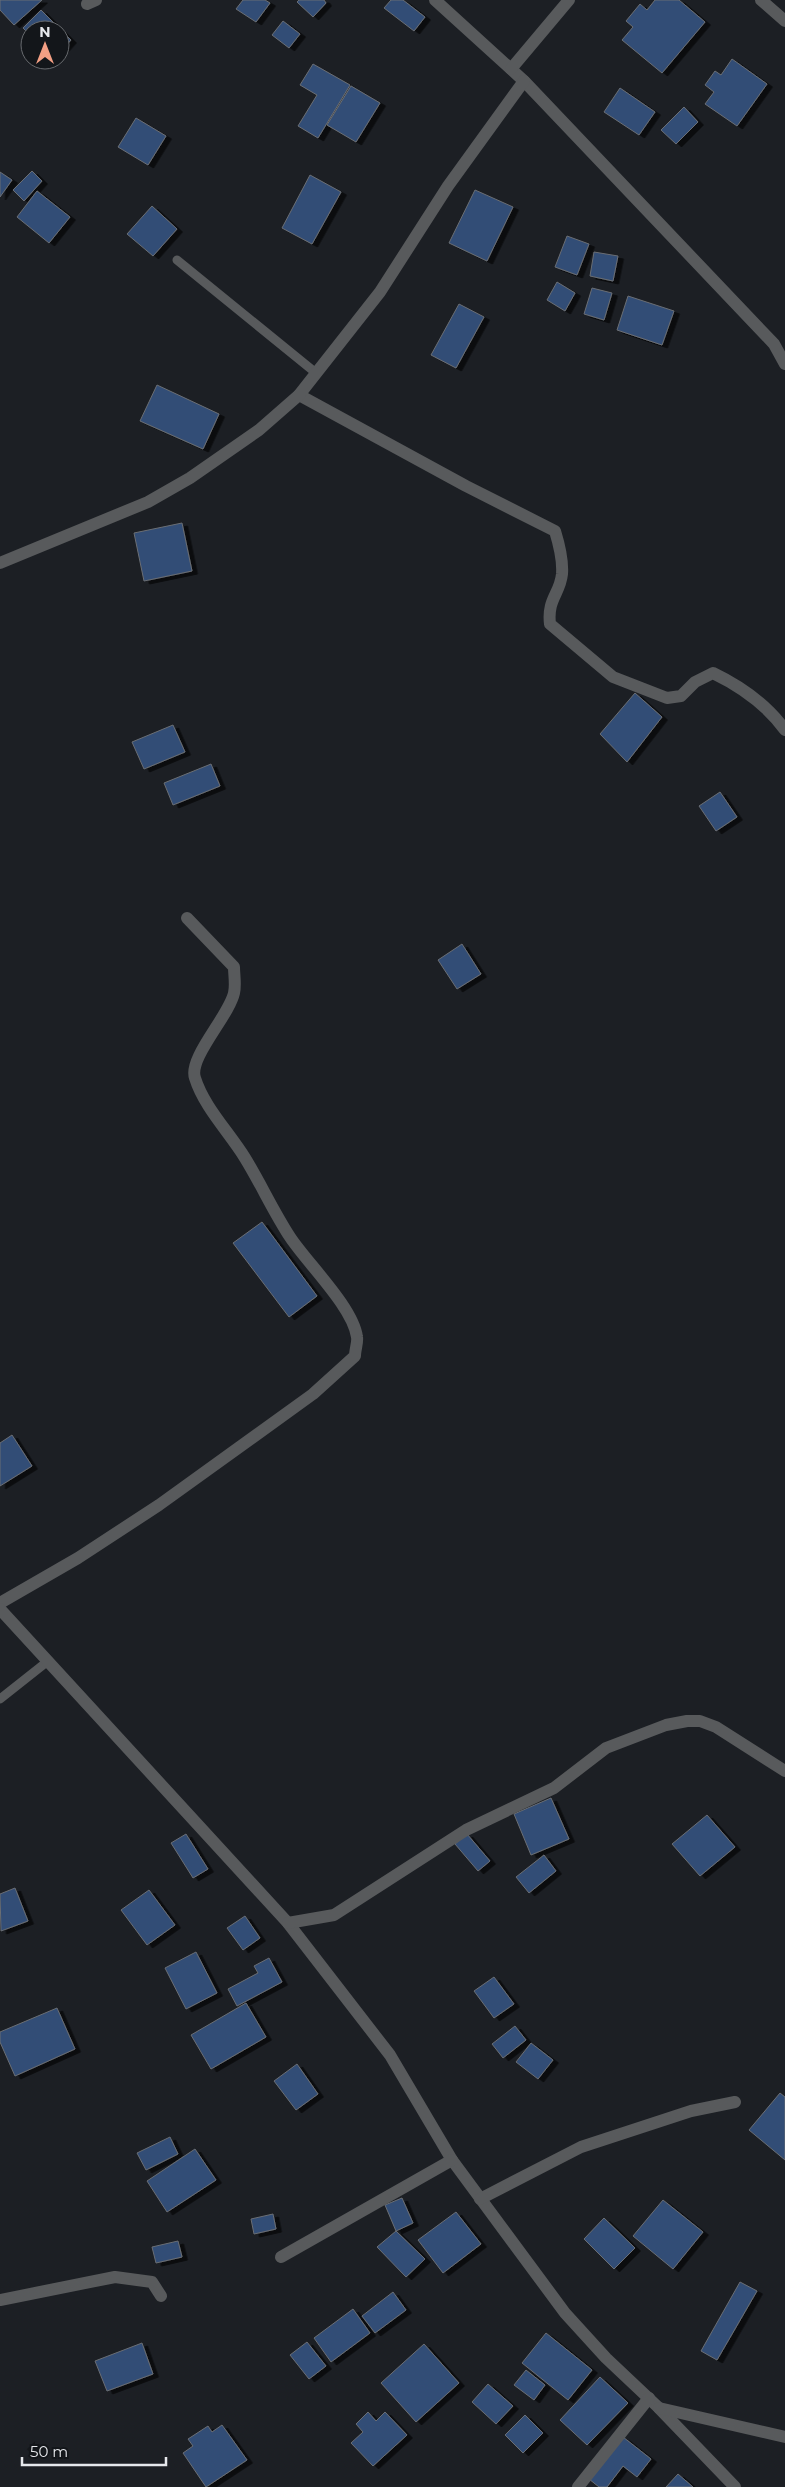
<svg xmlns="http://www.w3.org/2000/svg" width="785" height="2487" viewBox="0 0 785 2487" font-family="Montserrat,sans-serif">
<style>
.building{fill:#324d76;stroke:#6a6e74;filter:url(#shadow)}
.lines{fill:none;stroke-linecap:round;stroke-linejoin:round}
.service{stroke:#585a5c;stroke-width:9}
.minor{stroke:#585a5c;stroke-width:12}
</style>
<defs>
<filter id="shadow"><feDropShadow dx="5.5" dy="3" stdDeviation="0" flood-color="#0009"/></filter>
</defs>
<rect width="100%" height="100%" fill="#1c1f24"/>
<g class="building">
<polygon points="0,0 42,0 14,25 0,10"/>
<polygon points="243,0 265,0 270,3 256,22 236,9"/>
<polygon points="299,0 324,0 326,3 313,17 297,2"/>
<polygon points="391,0 403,0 425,17 414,31 384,8"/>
<polygon points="655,0 679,0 705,22 662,73 622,40 633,27 626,21 640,4 647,10"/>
<polygon points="41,10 71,40 60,52 60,30 30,30 30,35 23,28"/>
<polygon points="283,21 300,34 289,48 272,35"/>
<polygon points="732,59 767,84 737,126 705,104 714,92 705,85 715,71 721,75"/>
<polygon points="313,64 350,85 318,138 298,126 317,95 300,85"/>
<polygon points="351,86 380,103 356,142 327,125"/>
<polygon points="620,88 655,112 639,135 604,112"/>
<polygon points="684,107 698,122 676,144 661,130"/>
<polygon points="136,118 166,136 148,165 118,147"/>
<polygon points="32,171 42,181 24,201 13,190"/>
<polygon points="0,172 12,180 0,197"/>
<polygon points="310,175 341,192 312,244 282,228"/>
<polygon points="475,190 513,207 487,261 449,243"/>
<polygon points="37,191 70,217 49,243 17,217"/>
<polygon points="152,206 177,229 153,256 127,234"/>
<polygon points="567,236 589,244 577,275 555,267"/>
<polygon points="594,252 618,256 613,281 590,276"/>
<polygon points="557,282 575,293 565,311 547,300"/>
<polygon points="592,288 612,293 604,320 584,314"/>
<polygon points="628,296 674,311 662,345 617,330"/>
<polygon points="459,304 484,317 456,368 431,355"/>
<polygon points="157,385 219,414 203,449 140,421"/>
<polygon points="182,523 192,571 144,581 134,533"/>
<polygon points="635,693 662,717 627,762 600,734"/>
<polygon points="173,725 185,752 144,769 132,742"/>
<polygon points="211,764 220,786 173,805 164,783"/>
<polygon points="720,792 737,817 716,831 699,806"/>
<polygon points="462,944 481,974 457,989 438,960"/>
<polygon points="262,1222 317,1296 289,1317 233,1243"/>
<polygon points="12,1435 32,1466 0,1486 0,1443"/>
<polygon points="551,1798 569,1839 531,1855 514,1814"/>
<polygon points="707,1815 735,1847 700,1876 672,1844"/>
<polygon points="186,1834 208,1869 193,1878 171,1843"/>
<polygon points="467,1834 490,1861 478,1871 455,1844"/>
<polygon points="544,1855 556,1871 529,1893 516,1877"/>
<polygon points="15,1888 28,1921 1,1931 0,1894"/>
<polygon points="149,1890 175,1925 147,1945 121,1910"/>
<polygon points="245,1916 260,1938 243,1950 227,1928"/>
<polygon points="196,1952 217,1993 186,2009 165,1968"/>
<polygon points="269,1958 282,1982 237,2006 228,1989 258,1973 254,1966"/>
<polygon points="494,1977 514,2004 494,2018 474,1991"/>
<polygon points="246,2003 266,2037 211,2069 191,2035"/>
<polygon points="57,2008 75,2049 15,2076 0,2042 0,2032"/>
<polygon points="515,2026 526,2040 503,2058 492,2044"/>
<polygon points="531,2043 553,2060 538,2079 516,2062"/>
<polygon points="297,2064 318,2094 296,2110 274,2081"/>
<polygon points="780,2093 785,2097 785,2160 749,2130"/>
<polygon points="170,2137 178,2154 146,2170 137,2153"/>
<polygon points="195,2149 216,2180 167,2212 147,2181"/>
<polygon points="402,2198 413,2223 396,2231 385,2205"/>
<polygon points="663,2200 703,2232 673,2269 633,2236"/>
<polygon points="456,2212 481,2244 443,2273 418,2240"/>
<polygon points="273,2214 276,2229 254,2234 251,2219"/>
<polygon points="604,2218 635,2248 614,2269 584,2239"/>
<polygon points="396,2231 425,2259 406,2277 377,2247"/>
<polygon points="178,2241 182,2257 156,2263 152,2247"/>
<polygon points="740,2282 757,2291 717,2360 701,2351"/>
<polygon points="393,2292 406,2310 375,2333 362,2316"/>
<polygon points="353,2309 370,2333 331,2362 314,2338"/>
<polygon points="546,2333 592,2370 568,2400 522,2363"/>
<polygon points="307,2342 326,2366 309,2379 290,2355"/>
<polygon points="142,2343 153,2374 107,2391 95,2361"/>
<polygon points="424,2344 459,2383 416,2422 381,2383"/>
<polygon points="526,2370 545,2385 534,2400 514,2385"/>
<polygon points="600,2377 628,2403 587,2445 560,2420"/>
<polygon points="488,2384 513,2406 496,2424 472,2402"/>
<polygon points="368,2412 376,2421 385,2412 407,2435 373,2466 351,2443 363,2432 356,2424"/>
<polygon points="525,2415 543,2433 523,2453 505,2435"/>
<polygon points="222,2425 247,2460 206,2487 183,2453 193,2446 188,2439 208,2426 212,2432"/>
<polygon points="623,2437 651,2459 637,2477 623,2466 607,2487 599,2487 589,2479"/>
<polygon points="678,2474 693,2487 666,2487"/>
</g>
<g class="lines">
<g class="service">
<polyline points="177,260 316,373"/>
<polyline points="0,1699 48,1661"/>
</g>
<g class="minor">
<polyline points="435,0 524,81 774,344 785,364"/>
<polyline points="761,0 785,21"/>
<polyline points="87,4 96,0"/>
<polyline points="511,69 569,0"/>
<path d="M299,395L466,486L555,531C559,544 563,561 562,574C560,594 547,599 550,624L613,677L667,698L681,696L695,682L713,673C740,686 767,705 785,730"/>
<polyline points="0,563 148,502 190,478 259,430 299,395 380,292 448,186 524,81"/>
<path d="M0,1603L78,1558L159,1505L313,1394L355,1356C355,1350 358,1342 357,1337C353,1307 307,1263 290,1237C273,1211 261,1184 245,1158C229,1132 204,1107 195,1078C188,1058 229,1016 234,993C236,985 234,975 234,967L187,918"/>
<polyline points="0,1609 288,1923 390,2055 452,2160 565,2313 606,2358 659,2408 735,2487"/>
<polyline points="288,1923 334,1915 466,1830 554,1788 606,1748 666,1725 687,1721 700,1721 716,1727 785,1771"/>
<polyline points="480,2199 581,2147 691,2111 735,2102"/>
<polyline points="281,2257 452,2160"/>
<polyline points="0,2300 115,2277 152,2282 161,2296"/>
<polyline points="659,2408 785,2437"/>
<polyline points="578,2487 649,2398"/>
</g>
</g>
<g transform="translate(45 45)"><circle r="24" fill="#13161a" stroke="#676a6e"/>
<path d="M0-4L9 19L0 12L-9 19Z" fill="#f39f84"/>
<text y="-8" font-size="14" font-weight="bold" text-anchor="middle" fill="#e6e8ec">N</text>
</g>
<path d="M22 2457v8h144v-8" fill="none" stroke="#e6e8ec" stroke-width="2.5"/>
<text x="30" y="2457" font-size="15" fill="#e6e8ec" stroke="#13161a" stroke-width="4" paint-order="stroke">50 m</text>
</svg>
